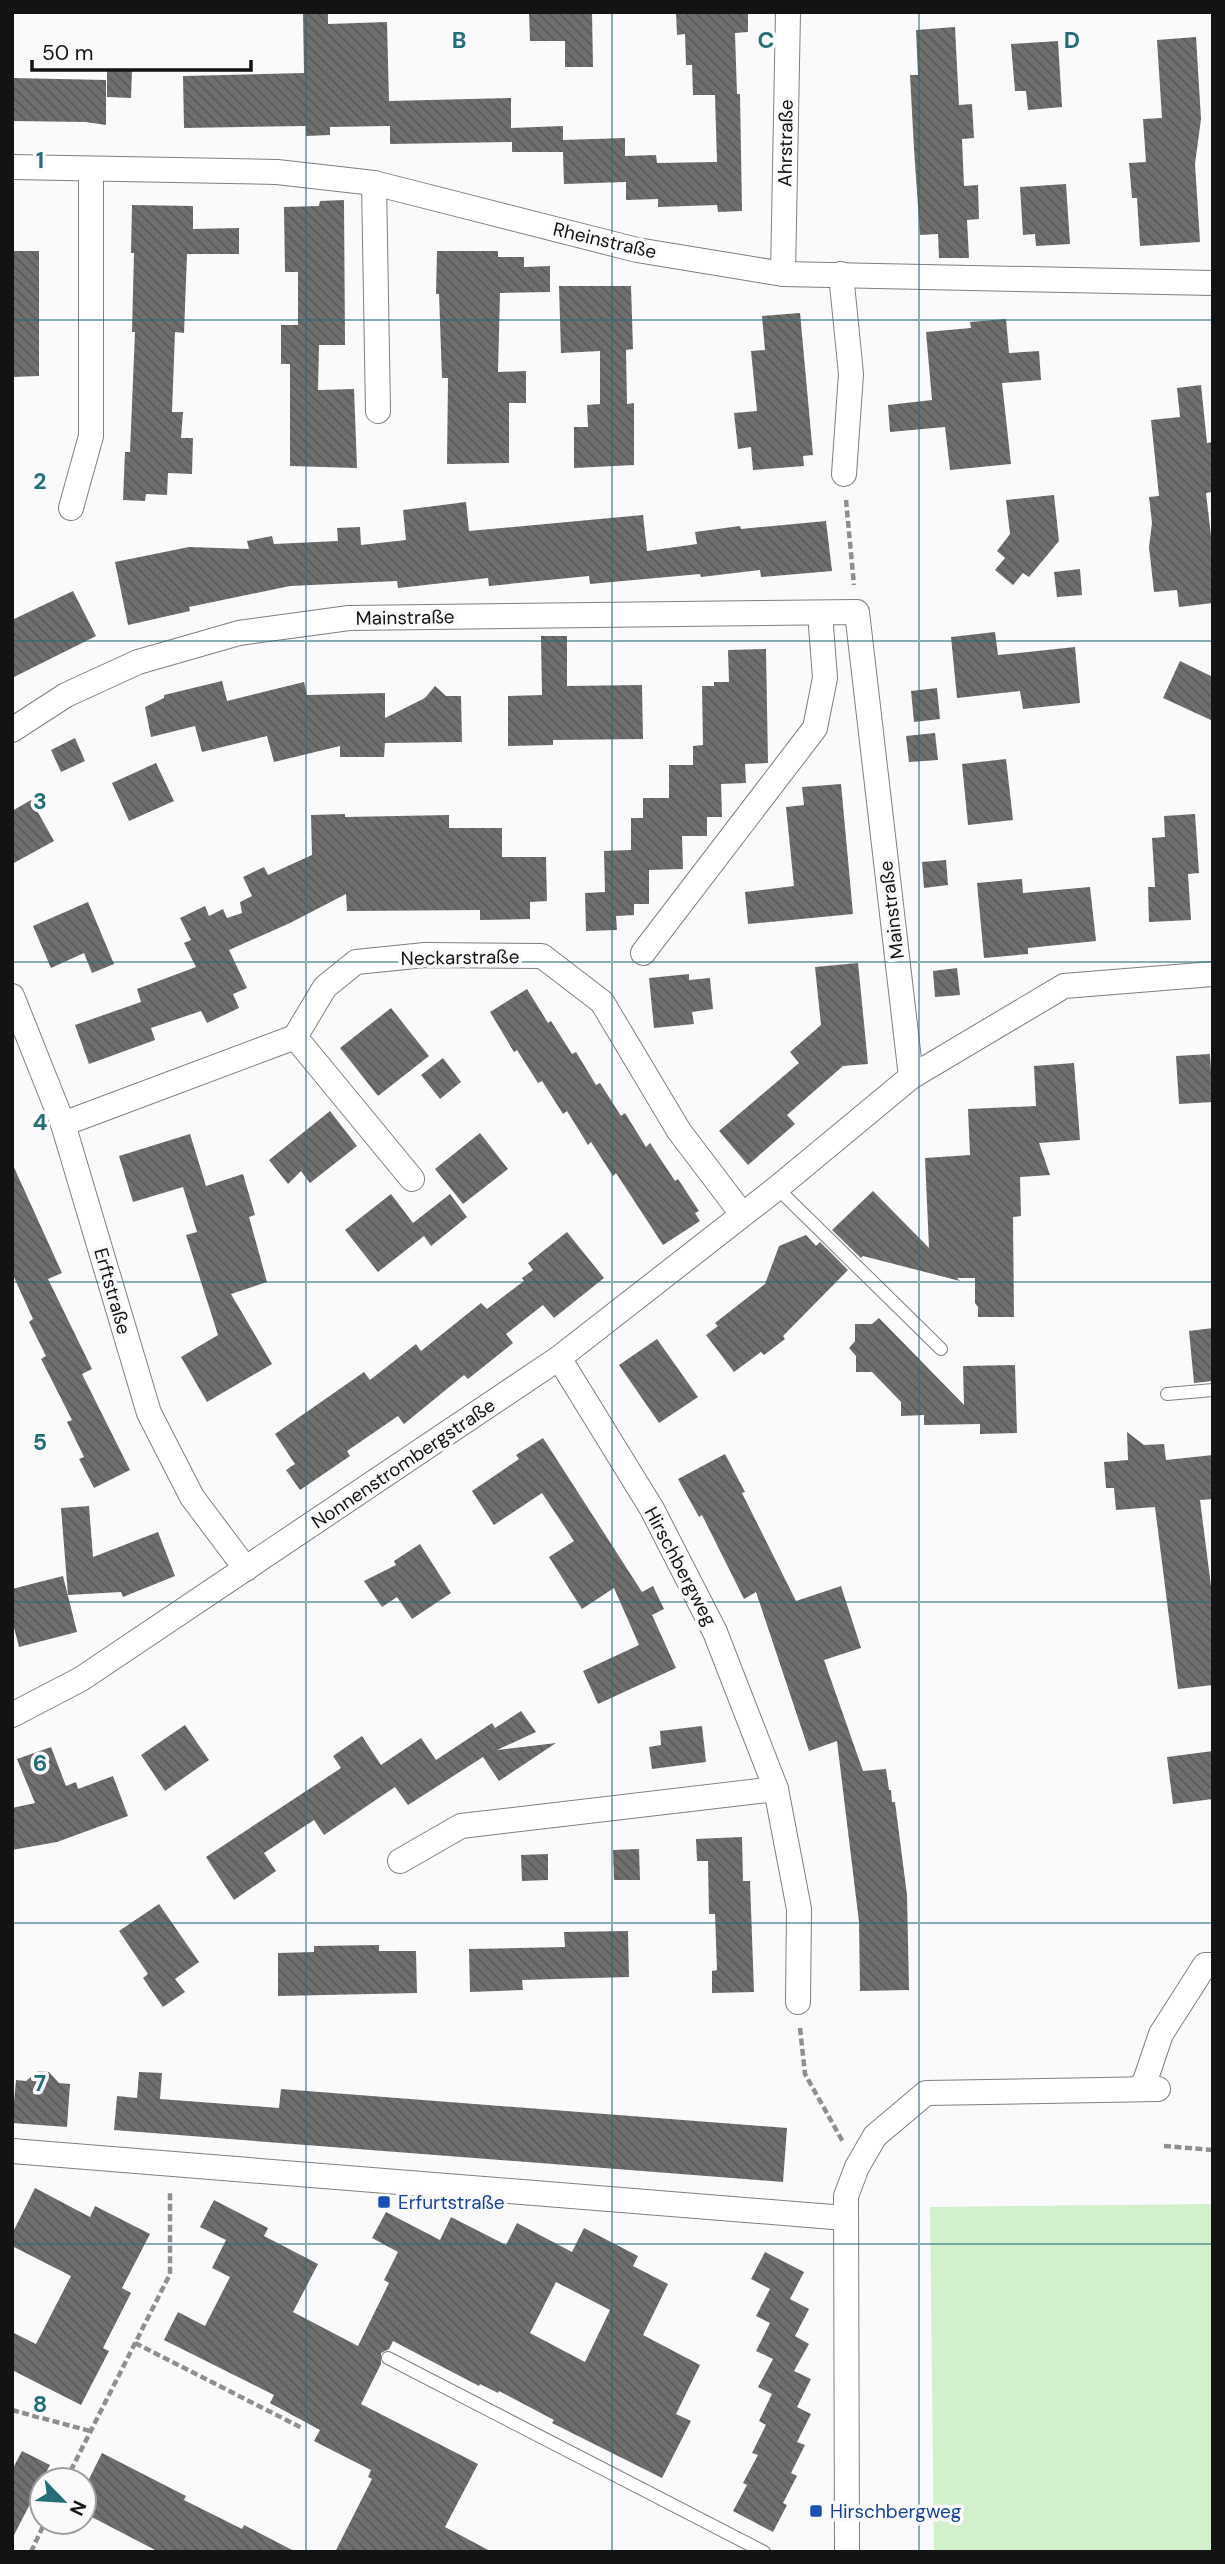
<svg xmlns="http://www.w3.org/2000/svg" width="1225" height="2564" viewBox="0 0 1225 2564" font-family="'DM Sans',sans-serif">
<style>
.garden{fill:#d2f0cb}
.building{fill:url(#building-back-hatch);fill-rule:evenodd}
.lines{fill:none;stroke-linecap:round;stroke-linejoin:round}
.lane-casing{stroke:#7f7f81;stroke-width:14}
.street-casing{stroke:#7f7f81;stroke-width:26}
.path{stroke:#8f8f91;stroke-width:4.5;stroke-dasharray:7 3.5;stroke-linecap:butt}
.lane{stroke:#fff;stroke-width:12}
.street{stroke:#fff;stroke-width:24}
.grid{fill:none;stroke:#256e78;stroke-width:2;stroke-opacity:0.55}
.transit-dot{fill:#1a4fb4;stroke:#fafafd;stroke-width:2.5}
.labels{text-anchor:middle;stroke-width:7;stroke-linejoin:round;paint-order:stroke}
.street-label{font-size:19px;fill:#131314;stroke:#fafafd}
.transit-label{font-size:19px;fill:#164399;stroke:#fafafd;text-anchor:start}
.grid-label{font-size:23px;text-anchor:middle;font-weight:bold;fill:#256e78;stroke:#fafafd;stroke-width:7;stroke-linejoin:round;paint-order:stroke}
</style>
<defs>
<pattern id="building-back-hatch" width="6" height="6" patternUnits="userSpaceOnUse" patternTransform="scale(1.75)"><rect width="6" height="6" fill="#716e6e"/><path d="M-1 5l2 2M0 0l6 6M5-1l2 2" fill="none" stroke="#5c5959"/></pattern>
</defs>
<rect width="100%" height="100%" fill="#fafafd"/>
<polygon class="garden" points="1213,2204 1213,2552 934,2552 930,2207"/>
<g class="building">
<polygon points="303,12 328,12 328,24 387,22 389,101 511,98 511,128 563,126 563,140 625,138 625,156 656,155 657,163 717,162 715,95 693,95 692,65 686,65 685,34 677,35 676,12 748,12 748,32 735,33 737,94 740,94 742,211 718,212 717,205 658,207 658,199 626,200 626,182 564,184 563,152 512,152 512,142 390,144 390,126 330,127 330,135 306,136 306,126 184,128 183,76 304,73"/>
<polygon points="529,12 592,12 593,67 565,67 565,41 530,41"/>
<polygon points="955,27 959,105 972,104 974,138 962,139 964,186 978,185 979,219 967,220 969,258 939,258 938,234 920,235 914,149 910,75 918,75 916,30"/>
<polygon points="1196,37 1201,119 1195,164 1200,242 1140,246 1137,198 1132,198 1129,163 1146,162 1143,119 1162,118 1157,40"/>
<polygon points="1058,41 1062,107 1028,110 1026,91 1015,91 1011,44"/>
<polygon points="107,70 132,71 131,98 107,97"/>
<polygon points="12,78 106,80 106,125 86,122 12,121"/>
<polygon points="1066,184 1070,244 1036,246 1035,234 1023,235 1020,187"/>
<polygon points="344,200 345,345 319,345 318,390 354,389 357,468 290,466 290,364 281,364 281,325 298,325 298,272 285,272 284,207 319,206 320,201"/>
<polygon points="132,205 193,206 193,229 239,228 239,254 187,254 184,333 175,332 172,412 183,412 181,438 193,438 192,474 168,473 167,495 146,494 145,501 123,500 125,452 130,452 135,332 132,332 134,253 131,253"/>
<polygon points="12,251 39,251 39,376 12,377"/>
<polygon points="437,251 498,251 498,257 524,257 524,267 550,266 550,292 500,293 498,372 526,371 526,403 509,403 509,463 447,464 448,378 442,378 439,294 436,294"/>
<polygon points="559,286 631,286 633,349 626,350 627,404 634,403 634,465 574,468 574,427 588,427 587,405 600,404 600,351 561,353"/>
<polygon points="800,313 813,455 803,456 804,466 753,470 751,447 738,449 734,413 757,411 751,351 765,350 762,316"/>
<polygon points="1006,319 1009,353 1039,351 1041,380 1002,383 1011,464 950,470 945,427 890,432 888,405 932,400 926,332 971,328 970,322"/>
<polygon points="1201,385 1207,443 1213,442 1212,492 1206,493 1213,553 1213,603 1179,607 1177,590 1154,592 1149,547 1152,523 1149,497 1159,496 1151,420 1180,417 1177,388"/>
<polygon points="1054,495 1059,541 1029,577 1023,573 1013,585 995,570 1005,558 997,551 1010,534 1006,500"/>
<polygon points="466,502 469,531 643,515 647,551 697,544 695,532 740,526 741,529 826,521 832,571 761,577 760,570 701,577 700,574 590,584 589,576 489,586 488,578 398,588 397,581 290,586 189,607 190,611 128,625 115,562 189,547 249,549 247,541 272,536 274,544 338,541 337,528 360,527 361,545 406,540 403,510"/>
<polygon points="1080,569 1082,595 1057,597 1054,572"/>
<polygon points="73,591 96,636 12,678 12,620"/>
<polygon points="995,632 998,655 1075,647 1080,703 1023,709 1020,691 957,698 951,637"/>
<polygon points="541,636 567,636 567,686 642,685 643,739 553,740 553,745 508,746 508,696 542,695"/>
<polygon points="766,649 768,763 745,764 746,783 721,784 722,817 707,817 707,836 682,836 683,869 649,870 649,904 634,904 634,915 616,916 617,930 586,931 585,893 605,892 604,851 631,850 631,818 643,818 643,798 669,798 669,765 693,765 693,746 703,745 702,686 714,686 714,682 729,682 728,650"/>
<polygon points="1180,661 1213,677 1213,721 1163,698"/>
<polygon points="222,681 227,701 304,682 307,695 385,693 385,718 425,698 435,686 446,696 461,696 462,742 385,743 384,757 340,757 340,746 274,762 267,736 202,752 195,726 151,737 145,707 164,698 164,695"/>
<polygon points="937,688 940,719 914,722 911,691"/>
<polygon points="935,733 938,760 909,762 906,736"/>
<polygon points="75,738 85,761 61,772 51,750"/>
<polygon points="1006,759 1013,820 968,825 962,764"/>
<polygon points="156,763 174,801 129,821 112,783"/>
<polygon points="841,784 853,914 748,924 745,892 794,886 786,807 804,805 802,787"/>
<polygon points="31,800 54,841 12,864 12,811"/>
<polygon points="345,814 345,817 449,815 449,828 502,828 502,857 546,857 547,901 530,902 530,919 480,920 480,910 347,911 346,894 290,923 229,950 247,988 233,994 239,1008 207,1023 201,1011 151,1028 155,1040 89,1064 75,1025 141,1002 137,989 196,967 184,943 191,940 180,918 205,906 209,916 223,909 227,918 242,913 240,902 252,896 243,877 264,867 268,875 312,855 311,815"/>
<polygon points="1195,814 1199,873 1188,874 1191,920 1149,922 1148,887 1155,887 1152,838 1165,837 1164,816"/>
<polygon points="946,860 948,885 924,888 922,862"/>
<polygon points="1022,879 1023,893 1090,887 1096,941 1028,948 1028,954 984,958 977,883"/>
<polygon points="88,902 114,964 92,973 84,953 51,968 33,926"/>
<polygon points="858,963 868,1064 843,1066 787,1115 795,1124 748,1165 719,1131 799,1063 790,1052 821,1025 815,967"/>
<polygon points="957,968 960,995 935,997 933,971"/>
<polygon points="689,974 689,980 710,978 713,1009 692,1012 694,1024 654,1028 649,978"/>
<polygon points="527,989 548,1023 551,1021 572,1054 576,1052 596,1085 600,1083 621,1116 625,1113 646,1147 650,1143 675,1181 678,1179 699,1211 695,1213 700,1221 663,1245 616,1173 613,1176 591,1142 588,1145 567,1111 563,1114 542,1081 538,1083 517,1050 514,1052 490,1012"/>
<polygon points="391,1008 429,1056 378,1096 340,1048"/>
<polygon points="1210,1054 1213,1102 1179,1104 1176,1056"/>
<polygon points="443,1058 461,1082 440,1099 421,1075"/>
<polygon points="1074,1063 1080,1140 1039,1143 1050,1175 1020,1177 1021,1216 1013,1217 1014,1317 978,1317 978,1307 975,1303 975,1278 957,1278 960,1281 863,1256 861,1258 832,1230 873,1191 929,1248 925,1158 970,1155 968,1109 1036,1106 1034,1066"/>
<polygon points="330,1111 357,1146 310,1183 301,1171 288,1184 269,1160"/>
<polygon points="480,1133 508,1169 463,1204 435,1169"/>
<polygon points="190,1134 206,1186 243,1174 255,1215 249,1217 267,1282 231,1294 272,1364 207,1402 181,1357 218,1335 186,1235 197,1232 183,1187 133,1202 119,1156"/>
<polygon points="12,1163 62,1273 48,1279 92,1369 82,1374 130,1470 94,1488 79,1459 84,1457 67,1422 72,1420 41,1359 46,1356 29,1322 33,1319 12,1273"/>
<polygon points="391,1194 413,1223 450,1194 467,1217 431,1246 424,1236 378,1272 345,1230"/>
<polygon points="567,1232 604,1278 554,1318 543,1305 506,1334 513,1343 468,1379 464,1375 404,1424 398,1416 347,1451 350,1456 300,1490 286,1470 295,1464 275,1434 364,1372 370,1380 416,1344 421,1351 481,1303 487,1309 524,1281 522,1278 533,1270 528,1263"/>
<polygon points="806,1235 816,1246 820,1242 848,1270 783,1336 785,1339 764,1355 761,1352 734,1372 706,1335 718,1326 715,1323 765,1284 779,1246"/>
<polygon points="879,1318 964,1405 963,1366 1015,1365 1017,1433 980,1434 980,1424 924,1425 924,1415 901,1416 901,1402 872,1372 856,1372 856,1356 849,1348 855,1341 855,1324 872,1324"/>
<polygon points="1213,1328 1213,1381 1194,1383 1189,1331"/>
<polygon points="657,1339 698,1397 659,1423 619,1365"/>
<polygon points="1127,1432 1144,1445 1164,1444 1166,1460 1213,1455 1213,1499 1200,1500 1213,1602 1213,1685 1178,1689 1155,1507 1116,1510 1114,1488 1106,1488 1104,1462 1128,1460"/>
<polygon points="543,1438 642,1592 653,1586 664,1609 652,1615 676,1668 598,1704 583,1671 639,1645 614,1588 582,1609 549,1557 574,1541 542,1493 494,1525 472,1491 519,1459 516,1455"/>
<polygon points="725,1454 745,1492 742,1493 796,1601 841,1586 861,1648 824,1660 863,1771 886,1769 889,1790 891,1790 892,1802 895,1802 907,1895 909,1990 860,1991 859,1922 837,1741 809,1751 756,1592 744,1599 702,1515 699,1517 678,1479"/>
<polygon points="89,1506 93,1557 158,1532 175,1576 123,1597 121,1592 68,1595 61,1508"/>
<polygon points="420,1544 451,1593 412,1619 397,1597 382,1607 364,1581 396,1565 394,1561"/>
<polygon points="63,1576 77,1632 19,1647 12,1620 12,1589"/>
<polygon points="521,1711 536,1732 497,1750 556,1743 499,1781 483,1757 408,1805 395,1787 324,1835 314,1820 264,1853 276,1871 234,1900 206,1857 341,1768 333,1756 362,1736 381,1765 421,1738 436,1760 492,1723 495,1728"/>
<polygon points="185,1725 209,1760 165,1791 141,1755"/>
<polygon points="702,1726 706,1762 652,1769 649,1747 661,1745 660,1731"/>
<polygon points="51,1747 66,1786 76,1782 78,1789 113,1776 128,1816 57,1842 12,1850 12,1808 35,1803 17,1759"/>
<polygon points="1213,1751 1213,1799 1173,1804 1167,1757"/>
<polygon points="742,1837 743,1881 750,1881 754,1992 712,1993 712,1971 717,1970 715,1914 709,1914 708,1861 697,1861 696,1839"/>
<polygon points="639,1849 640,1880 614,1880 613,1850"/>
<polygon points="548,1854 548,1880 522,1881 521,1855"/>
<polygon points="159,1904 199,1962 175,1979 185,1992 163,2007 143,1978 148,1974 119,1931"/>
<polygon points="628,1931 629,1977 522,1980 523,1990 470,1992 469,1949 565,1947 564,1932"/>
<polygon points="379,1945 379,1951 416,1951 417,1993 278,1996 278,1953 314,1952 314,1946"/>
<polygon points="38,2071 49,2072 59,2083 70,2084 67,2127 12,2123 16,2080 26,2081"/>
<polygon points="139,2072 162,2073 160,2099 279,2108 281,2089 787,2128 783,2182 114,2130 117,2096 137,2098"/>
<polygon points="35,2188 90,2217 95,2206 150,2234 122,2288 131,2293 103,2348 109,2351 81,2405 12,2370 12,2332 36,2344 71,2276 12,2246 12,2234"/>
<path d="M214,2200L268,2228L264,2236L318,2264L293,2312L358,2346L389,2283L384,2280L398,2252L372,2238L386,2212L440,2240L451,2217L506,2245L517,2223L572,2252L584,2228L638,2256L633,2266L668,2284L643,2335L700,2365L676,2414L691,2421L662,2478L552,2423L554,2420L499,2391L498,2393L480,2384L479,2386L393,2341L389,2349L381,2353V2364L361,2404L478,2464L445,2527L492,2552H335L372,2479L368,2477L371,2470L314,2441L320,2430L270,2403L274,2395L164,2340L178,2312L205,2326L230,2277L212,2268L226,2240L200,2227ZM556,2282L610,2310L585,2362L530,2333Z"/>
<polygon points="765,2252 804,2272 790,2299 809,2309 795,2336 809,2344 794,2371 811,2379 797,2407 811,2414 797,2442 805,2445 791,2473 797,2476 783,2503 787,2505 773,2532 733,2511 747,2485 743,2483 758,2455 752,2453 766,2425 759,2421 772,2394 758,2387 773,2359 756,2351 770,2323 756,2316 770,2289 751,2279"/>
<polygon points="22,2451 50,2465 12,2539 12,2470"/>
<polygon points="102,2453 186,2496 184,2500 242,2529 244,2525 296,2552 159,2552 84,2513 84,2489"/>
</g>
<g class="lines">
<defs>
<g id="lane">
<polyline points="777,1188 941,1349"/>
<polyline points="1167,1394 1213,1390"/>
<polyline points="388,2358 764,2552"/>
</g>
<g id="street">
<polyline points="12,167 277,172 374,183 637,250 783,274 1213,283"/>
<polyline points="374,183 378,411"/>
<polyline points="783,274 788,12"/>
<polyline points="841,274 851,374 844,474"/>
<polyline points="71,508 91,436 91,169"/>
<polyline points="12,730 66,695 138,662 239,633 349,618 857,612 911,1077"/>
<polyline points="643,953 815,728 825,678 820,613"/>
<polyline points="12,996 63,1124 149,1413 192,1497 246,1569"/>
<polyline points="295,1037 412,1179"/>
<polyline points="63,1124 295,1037 325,987 356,962 425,955 542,956 602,1002 679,1131 742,1214"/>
<polyline points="559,1358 652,1509 715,1632 776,1789 799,1909 798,2002"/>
<polyline points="12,1715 81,1679 559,1358 777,1188 911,1077 1064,986 1213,974"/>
<polyline points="400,1861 461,1826 776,1789"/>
<polyline points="1136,2089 1144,2084 1161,2034 1205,1965 1213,1965"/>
<polyline points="12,2151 845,2218"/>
<polyline points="847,2552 846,2196 857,2167 875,2136 926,2093 1158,2089"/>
</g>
</defs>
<use href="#lane" class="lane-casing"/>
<use href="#street" class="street-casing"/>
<g class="path">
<polyline points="846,500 854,585"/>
<polyline points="800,2028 805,2074 843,2142"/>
<polyline points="1164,2146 1213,2150"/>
<polyline points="135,2343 302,2428"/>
<polyline points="12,2410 90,2431"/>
<polyline points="66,2480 170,2274 170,2191"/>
<polyline points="31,2552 45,2522"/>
</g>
<use href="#lane" class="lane"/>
<use href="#street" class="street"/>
</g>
<path class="grid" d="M306,12V2552M612,12V2552M919,12V2552M12,320H1213M12,641H1213M12,962H1213M12,1282H1213M12,1602H1213M12,1923H1213M12,2244H1213"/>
<g class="transit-dot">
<rect x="377" y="2195" width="14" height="14" rx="3.5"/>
<rect x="809" y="2504" width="14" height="14" rx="3.5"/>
</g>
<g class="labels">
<g class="street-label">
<text transform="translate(785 143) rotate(-89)" y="7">Ahrstraße</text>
<text transform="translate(605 240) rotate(13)" y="7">Rheinstraße</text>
<text transform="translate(405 617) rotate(-1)" y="7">Mainstraße</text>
<text transform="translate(891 910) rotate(-97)" y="7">Mainstraße</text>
<text transform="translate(460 957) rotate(-1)" y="7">Neckarstraße</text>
<text transform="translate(113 1291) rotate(74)" y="7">Erftstraße</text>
<text transform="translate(403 1463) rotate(-34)" y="7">Nonnenstrombergstraße</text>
<text transform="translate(681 1566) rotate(62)" y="7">Hirschbergweg</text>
</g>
<g class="transit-label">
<text x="398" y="2209">Erfurtstraße</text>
<text x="830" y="2518">Hirschbergweg</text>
</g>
</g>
<g class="grid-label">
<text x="459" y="48">B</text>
<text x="766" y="48">C</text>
<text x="1072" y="48">D</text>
<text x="40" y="168">1</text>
<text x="40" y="489">2</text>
<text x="40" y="809">3</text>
<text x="40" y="1130">4</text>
<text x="40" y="1450">5</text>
<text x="40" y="1771">6</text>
<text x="40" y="2091">7</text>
<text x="40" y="2412">8</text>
</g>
<rect width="1225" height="2564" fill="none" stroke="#131314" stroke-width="28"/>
<g transform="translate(63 2501) rotate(115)"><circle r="33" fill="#fafafd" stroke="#9e9ea0" stroke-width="2"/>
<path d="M0-5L12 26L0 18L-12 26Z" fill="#256e78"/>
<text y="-10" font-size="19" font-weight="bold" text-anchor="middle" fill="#131314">N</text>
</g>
<path d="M32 60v10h219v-10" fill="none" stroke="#131314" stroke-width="3.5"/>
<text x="42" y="60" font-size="21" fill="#131314" stroke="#fafafd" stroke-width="5" paint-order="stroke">50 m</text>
</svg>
